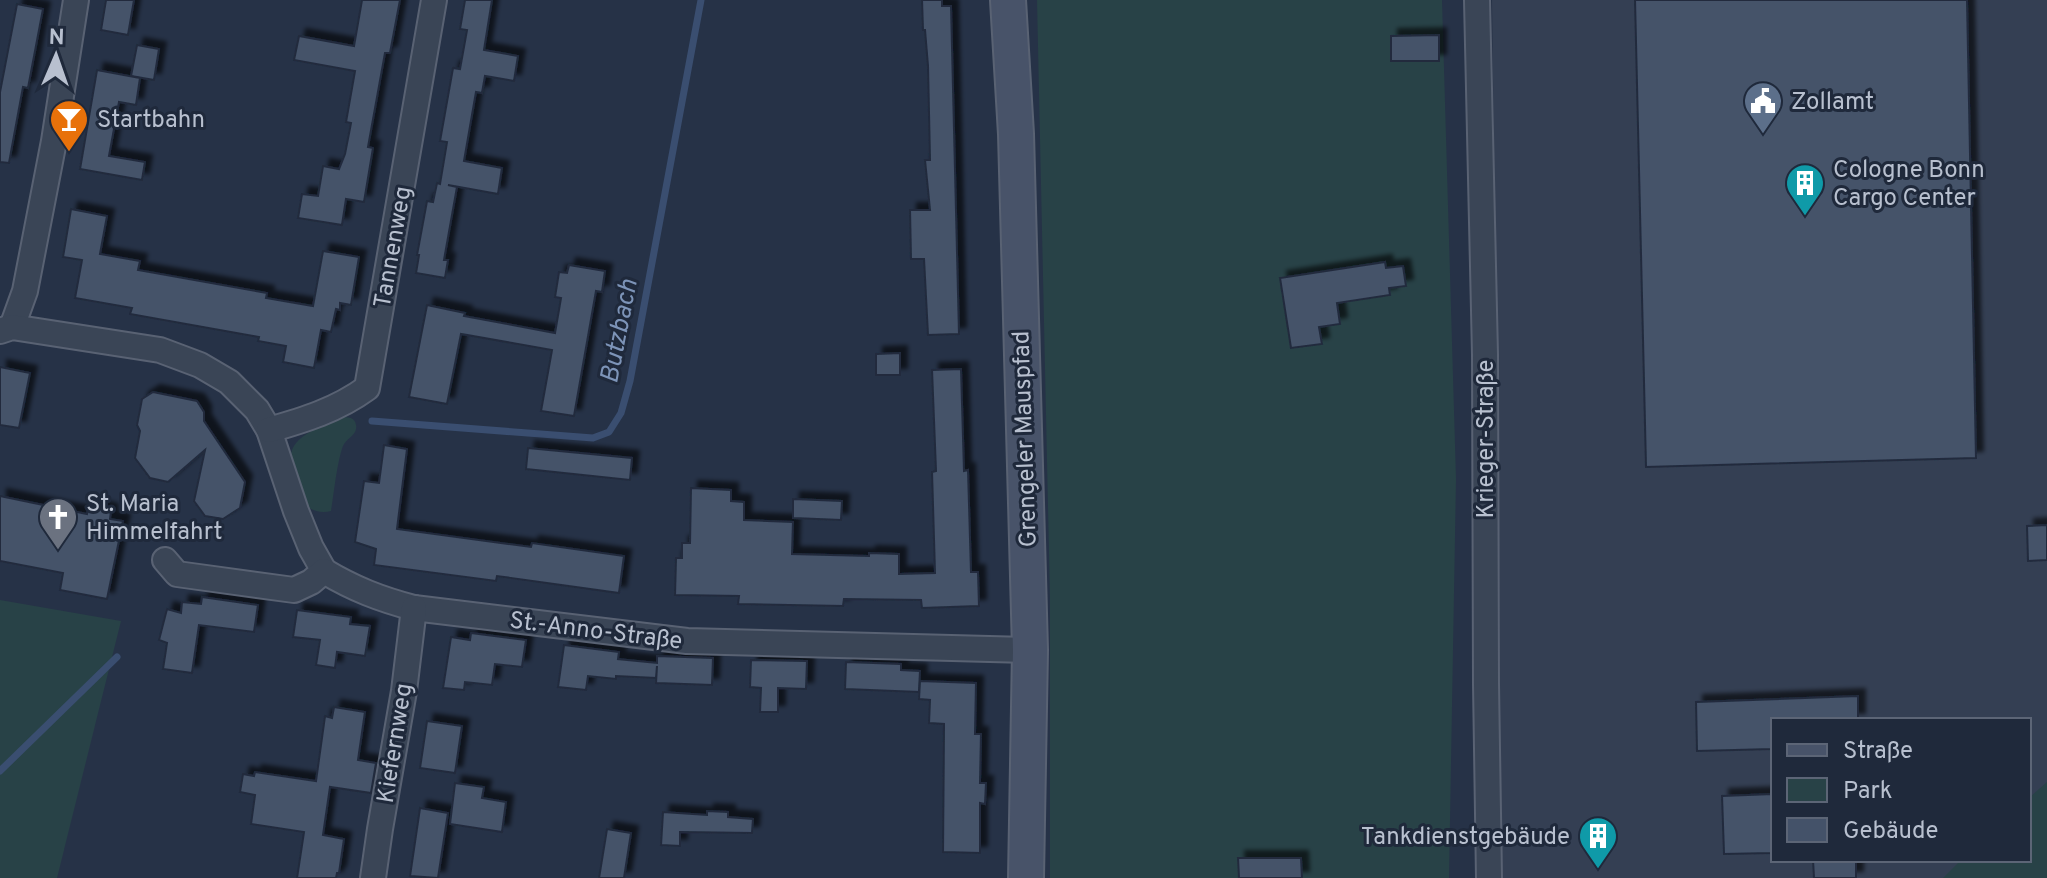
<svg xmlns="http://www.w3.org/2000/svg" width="2047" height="878" viewBox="0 0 2047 878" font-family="Overpass,sans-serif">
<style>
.airport{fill:#343f53;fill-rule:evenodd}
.green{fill:#284247}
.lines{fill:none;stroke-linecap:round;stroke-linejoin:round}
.stream{stroke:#3a4e70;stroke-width:7}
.building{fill:#445269;stroke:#212b3d;stroke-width:2;filter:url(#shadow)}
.minor-casing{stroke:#596273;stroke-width:28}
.secondary-casing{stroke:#596273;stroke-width:38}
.minor{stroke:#3a4556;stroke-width:24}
.secondary{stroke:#485369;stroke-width:34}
.labels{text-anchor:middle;stroke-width:6;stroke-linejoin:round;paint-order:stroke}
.poi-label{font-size:24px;fill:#b8c0cf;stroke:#1f293b;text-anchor:start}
.street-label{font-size:24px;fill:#b8c0cf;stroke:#1f293b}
.water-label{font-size:26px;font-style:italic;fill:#7d94b8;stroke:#1f293b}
</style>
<defs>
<filter id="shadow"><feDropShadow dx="7" dy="-7" stdDeviation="2" flood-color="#0009"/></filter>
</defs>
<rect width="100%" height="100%" fill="#263247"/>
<path class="airport" d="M1492,0H2047V878H1499L1500,626ZM1773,720H2029V860H1773Z"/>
<g class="green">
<polygon points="1037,0 1442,0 1456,479 1449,878 1050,878 1050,599"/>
<path d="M341,417C348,417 355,417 356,425C358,435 346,438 343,446C337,462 334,493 331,511C320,514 311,510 302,503C299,490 292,474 291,460C288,436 324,426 341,417Z"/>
<polygon points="0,600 121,621 57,878 0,878"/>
<polygon points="2047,782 2047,878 1943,878 1961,860 2029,860 2029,798"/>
</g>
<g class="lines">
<g class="stream">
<polyline points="372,421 593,438 609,432 621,413 630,381 701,0"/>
<polyline points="0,771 117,657"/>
</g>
</g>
<g class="building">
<polygon points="106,0 134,0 128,35 101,30"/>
<polygon points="362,0 400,0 390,53 385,53 368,147 373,148 364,202 346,199 342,225 298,218 302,194 318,196 323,166 339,169 345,154 351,123 346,122 355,71 294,60 299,36 354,46"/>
<polygon points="465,0 492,0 484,50 518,56 514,81 485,76 482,93 476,92 464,161 502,168 498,194 448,185 457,187 444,260 448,260 445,278 416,273 419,255 417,255 427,201 433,202 437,183 440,184 447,142 440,141 453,68 460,69 467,30 460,29"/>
<polygon points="922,0 942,0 942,6 951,6 959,334 928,335 924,259 911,259 910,210 930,210 925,160 930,160 928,66 925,30 923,30"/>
<polygon points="1635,0 1967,0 1976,458 1646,467"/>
<polygon points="17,4 43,9 28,88 23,87 9,163 0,162 0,92"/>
<polygon points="1439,35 1439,61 1391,61 1391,36"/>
<polygon points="137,45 159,49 154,80 131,76"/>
<polygon points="97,70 140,78 136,105 119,102 109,156 145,162 142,180 80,169"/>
<polygon points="71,209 107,216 100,254 140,261 138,270 267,293 266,298 313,306 323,251 359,257 351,305 340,303 340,310 336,309 331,332 321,330 314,368 283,362 286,346 258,341 259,337 130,314 132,308 75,298 82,260 63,257"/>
<polygon points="1385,262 1386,268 1403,266 1406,286 1389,288 1390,295 1337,303 1340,324 1319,327 1322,344 1291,348 1280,278"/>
<polygon points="569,265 605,271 602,292 596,291 574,416 541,411 552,350 461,334 447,404 409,397 427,305 465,313 464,316 555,333 561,298 555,297 559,272 567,273"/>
<polygon points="900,353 900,375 876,375 876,354"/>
<polygon points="0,367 30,373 19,428 0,425"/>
<polygon points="961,369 964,471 968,470 971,572 978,572 979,606 922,608 921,600 844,599 843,606 738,604 739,596 675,595 676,558 682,558 682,543 690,543 691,488 731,490 731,501 744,502 744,520 793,522 792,554 869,556 869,553 899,554 899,574 935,573 932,472 936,471 932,370"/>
<polygon points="153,392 197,401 204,412 204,421 245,482 240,508 223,519 205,516 194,501 205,450 168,482 150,478 135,458 140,431 137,425 142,399"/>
<polygon points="384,445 407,449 397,529 531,547 532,543 624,556 619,593 497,576 496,581 374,565 376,549 355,542 364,481 379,483"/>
<polygon points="528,448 632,458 630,480 526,469"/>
<polygon points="0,496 87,514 89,505 111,511 110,519 123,521 107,599 60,590 63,573 0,561"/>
<polygon points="793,499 842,501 841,520 793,518"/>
<polygon points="2047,525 2047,560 2028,561 2027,526"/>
<polygon points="202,597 258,605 254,632 199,625 192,673 163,669 167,643 159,640 167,609 181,613 182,602 201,604"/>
<polygon points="297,610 351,617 350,624 370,626 365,656 337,652 335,668 316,665 320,640 293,637"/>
<polygon points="471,633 526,640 522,667 495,664 492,685 465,682 464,690 443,688 451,637 470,640"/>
<polygon points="564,645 619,652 618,659 657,663 657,656 713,658 712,685 656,683 657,666 656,678 616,676 616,679 588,676 586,690 558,687"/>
<polygon points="751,660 807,661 806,689 778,688 778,712 760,712 761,688 750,687"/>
<polygon points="846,662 901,664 901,670 920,671 919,692 845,689"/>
<polygon points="920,681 976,683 975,734 981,734 980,783 986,783 985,804 980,803 980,853 943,852 944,724 929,723 930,700 919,699"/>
<polygon points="1858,696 1858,720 1773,720 1773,749 1697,751 1696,702"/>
<polygon points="334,707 365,712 358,760 376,763 371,793 330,787 323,835 344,839 339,873 337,873 336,878 297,878 304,832 251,824 255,795 240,792 243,774 254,776 255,772 316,781 325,716 332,718"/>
<polygon points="427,721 462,726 455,773 420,768"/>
<polygon points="455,783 484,787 482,798 506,802 502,832 450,824"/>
<polygon points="1773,794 1773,853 1724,854 1722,796"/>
<polygon points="420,808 448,813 438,878 410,876"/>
<polygon points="707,811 728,812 728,817 753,819 752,833 680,832 680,846 661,845 663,812 707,815"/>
<polygon points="607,829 631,833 624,878 599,878"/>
<polygon points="1238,858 1301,858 1302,878 1239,878"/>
<polygon points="1813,860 1856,860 1856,878 1814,878"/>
</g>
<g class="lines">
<defs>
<g id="minor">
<polyline points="1477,0 1485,355 1486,684 1489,878"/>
<polyline points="12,327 25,291 54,141 76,0"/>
<polyline points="0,331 12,327 160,350 200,365 229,382 257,410 269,430 296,511 311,548 324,571"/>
<path d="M269,430C304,420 337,410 367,388L434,0"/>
<path d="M165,560L177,574L294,590L311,582L324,571C354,589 380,599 414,608L687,641L1030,650"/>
<polyline points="373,878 380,829 404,691 414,608"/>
</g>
<polyline id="secondary" points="1008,0 1016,134 1030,650 1026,878"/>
</defs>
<use href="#minor" class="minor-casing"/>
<use href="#secondary" class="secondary-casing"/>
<use href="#minor" class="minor"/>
<use href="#secondary" class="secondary"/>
</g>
<defs>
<symbol id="civic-pin" viewBox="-11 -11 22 30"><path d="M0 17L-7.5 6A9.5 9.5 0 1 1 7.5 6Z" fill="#5c6f8a" stroke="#1f293b"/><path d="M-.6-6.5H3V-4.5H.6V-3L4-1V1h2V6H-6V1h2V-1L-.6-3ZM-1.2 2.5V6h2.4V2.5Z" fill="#fff"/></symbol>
<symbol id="bar-pin" viewBox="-11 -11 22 30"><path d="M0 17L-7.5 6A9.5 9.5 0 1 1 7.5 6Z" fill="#e8710a" stroke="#1f293b"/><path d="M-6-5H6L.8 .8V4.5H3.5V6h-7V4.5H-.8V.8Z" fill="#fff"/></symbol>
<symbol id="building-pin" viewBox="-11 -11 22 30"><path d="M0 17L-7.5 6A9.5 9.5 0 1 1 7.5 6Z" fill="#0f9aa8" stroke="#1f293b"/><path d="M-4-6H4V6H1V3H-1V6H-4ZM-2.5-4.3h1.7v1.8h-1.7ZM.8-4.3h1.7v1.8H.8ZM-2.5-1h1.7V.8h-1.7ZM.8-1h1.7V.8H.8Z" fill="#fff"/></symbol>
<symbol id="church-pin" viewBox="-11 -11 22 30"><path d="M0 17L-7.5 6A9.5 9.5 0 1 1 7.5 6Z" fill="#6b7280" stroke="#1f293b"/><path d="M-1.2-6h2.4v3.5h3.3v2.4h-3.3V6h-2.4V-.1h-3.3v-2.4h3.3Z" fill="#fff"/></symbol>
</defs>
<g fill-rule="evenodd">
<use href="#civic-pin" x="1741" y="79" width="44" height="60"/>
<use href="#bar-pin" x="47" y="97" width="44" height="60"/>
<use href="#building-pin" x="1783" y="161" width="44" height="60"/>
<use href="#church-pin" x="36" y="495" width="44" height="60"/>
<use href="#building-pin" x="1576" y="814" width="44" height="60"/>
</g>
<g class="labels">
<g class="poi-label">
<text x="1791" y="109">Zollamt</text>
<text x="97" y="127">Startbahn</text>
<text x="1833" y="177">Cologne Bonn<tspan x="1833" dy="28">Cargo Center</tspan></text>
<text x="86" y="511">St. Maria<tspan x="86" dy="28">Himmelfahrt</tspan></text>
<text x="1570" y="844" text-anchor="end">Tankdienstgebäude</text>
</g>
<g class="street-label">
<text transform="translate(392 247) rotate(-80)" y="8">Tannenweg</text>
<text transform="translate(1024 439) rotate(-92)" y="8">Grengeler Mauspfad</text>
<text transform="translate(1485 439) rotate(-90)" y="8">Krieger-Straße</text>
<text transform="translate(596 630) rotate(7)" y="8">St.-Anno-Straße</text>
<text transform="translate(394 743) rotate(-81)" y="8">Kiefernweg</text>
</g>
<g class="water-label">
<text transform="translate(618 331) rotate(-79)" y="9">Butzbach</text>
</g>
</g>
<rect x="1771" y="718" width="260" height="144" fill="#1f293b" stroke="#5c6576" stroke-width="2"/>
<rect x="1787" y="744" width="40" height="12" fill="#485369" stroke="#5c6576" stroke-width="2"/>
<text x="1843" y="758" font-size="24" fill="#b8c0cf">Straße</text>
<rect x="1787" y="778" width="40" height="24" fill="#284247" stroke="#5c6576" stroke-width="2"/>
<text x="1843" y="798" font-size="24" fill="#b8c0cf">Park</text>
<rect x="1787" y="818" width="40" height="24" fill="#445269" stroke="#5c6576" stroke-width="2"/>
<text x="1843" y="838" font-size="24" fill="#b8c0cf">Gebäude</text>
<g transform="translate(56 56) rotate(2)" stroke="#1f293b" stroke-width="6" paint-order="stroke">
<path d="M0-6L14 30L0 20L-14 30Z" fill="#b8c0cf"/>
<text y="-12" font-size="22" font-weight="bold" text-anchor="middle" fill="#b8c0cf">N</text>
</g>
</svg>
